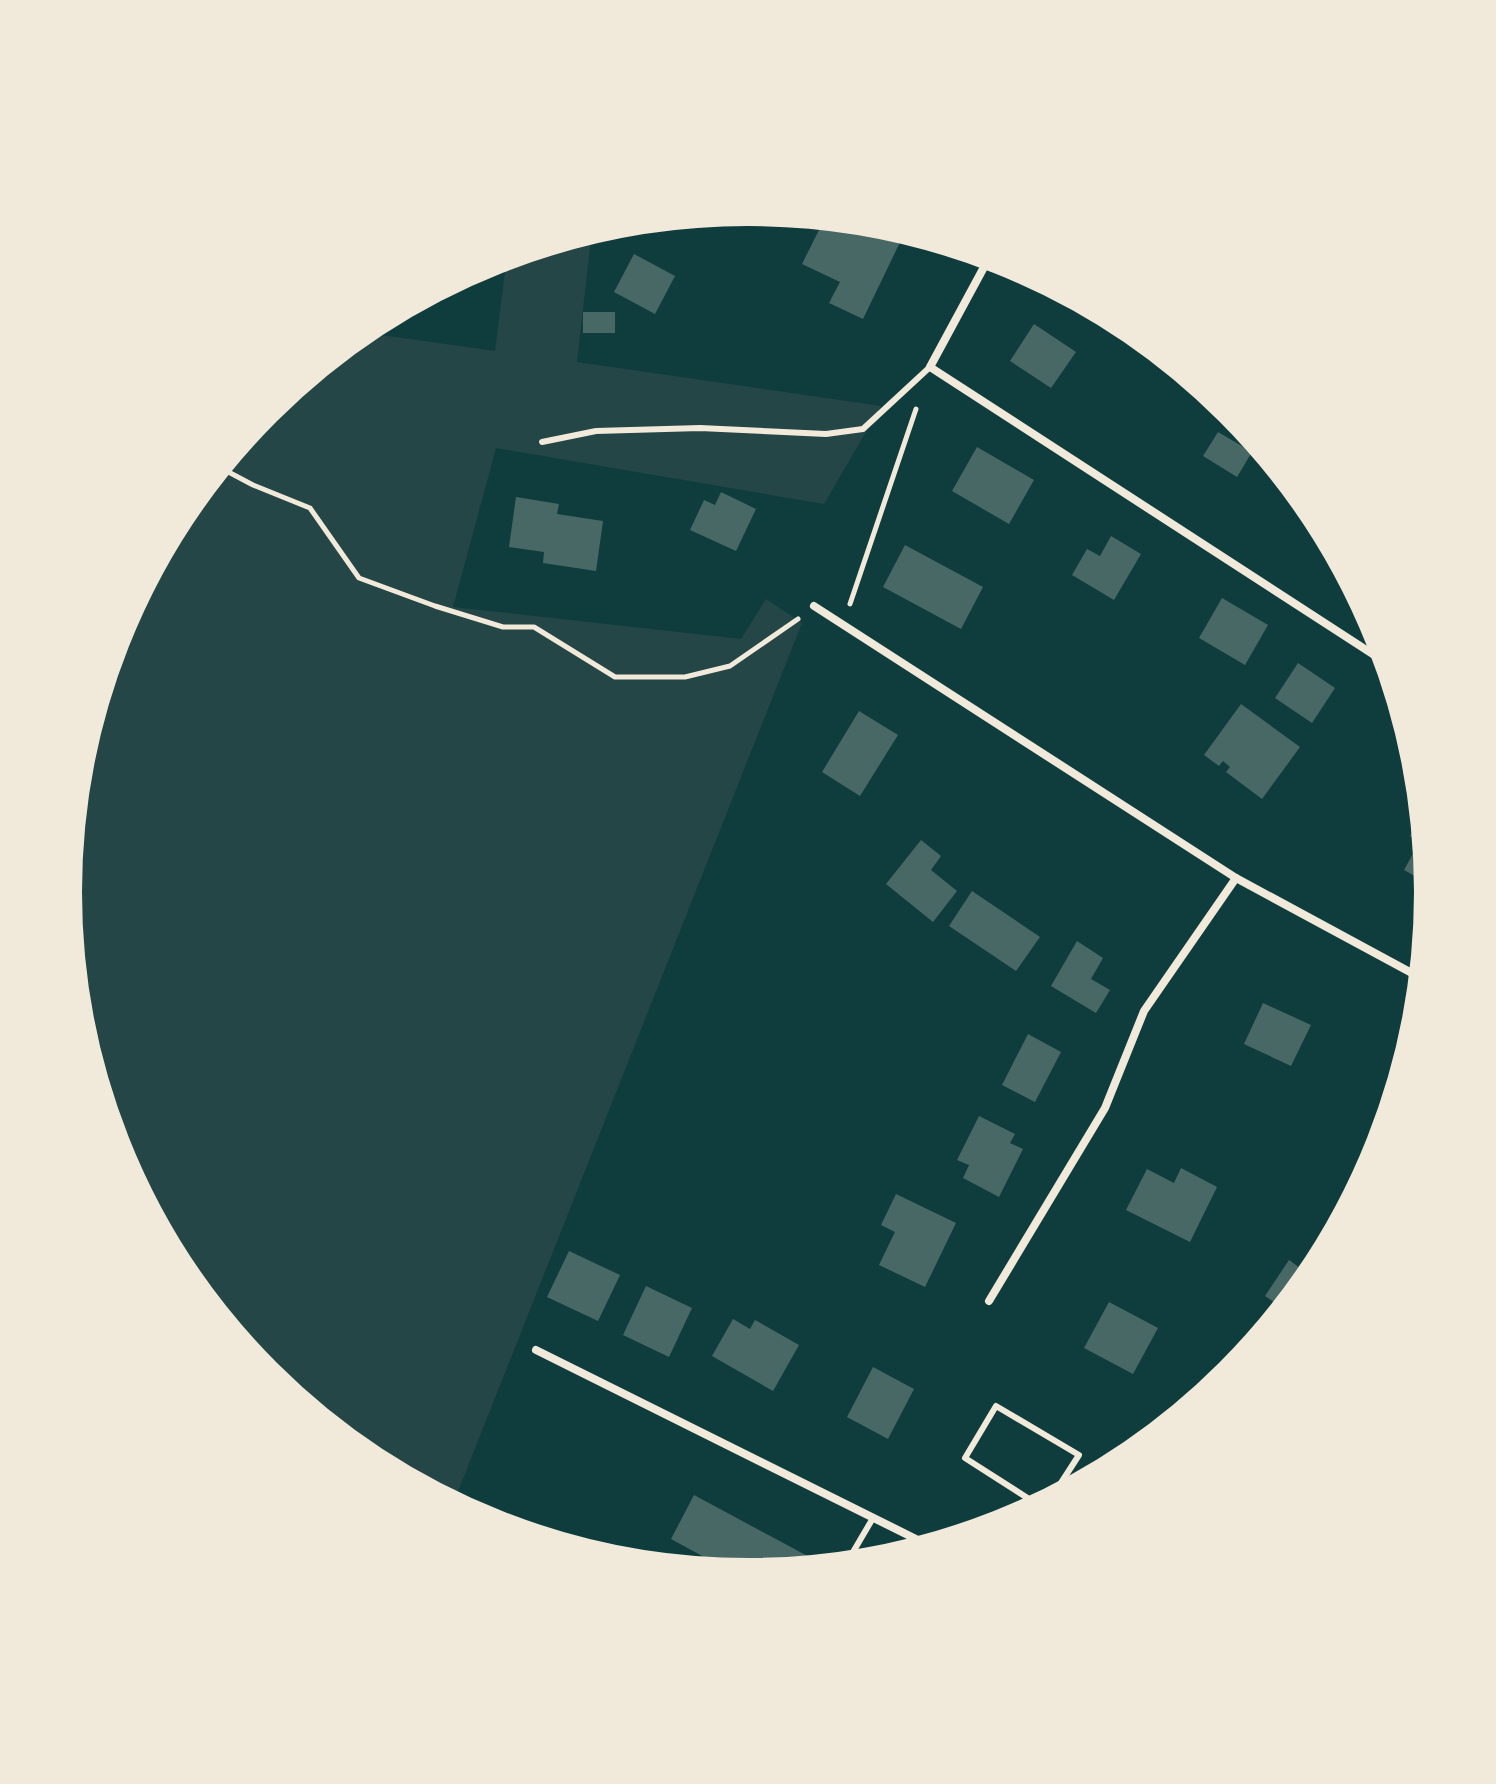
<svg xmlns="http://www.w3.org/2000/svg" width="1496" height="1784" viewBox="0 0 1496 1784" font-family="Lato,sans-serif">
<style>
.green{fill:#244646}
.building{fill:#486865}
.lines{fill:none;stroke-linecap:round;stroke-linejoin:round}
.path{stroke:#f1e9da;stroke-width:5}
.service{stroke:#f1e9da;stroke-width:6}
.minor{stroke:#f1e9da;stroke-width:8}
.rim{fill:none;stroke:#f1e9da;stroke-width:4}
</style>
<rect width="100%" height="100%" fill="#0f3d3e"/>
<polygon class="green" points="592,230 577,362 881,406 824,504 496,448 453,607 741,639 766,599 802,623 453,1504 369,1459 265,1374 181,1271 118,1153 79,1025 66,892 79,759 118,631 181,513 266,409 360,332 495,351 507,256"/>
<g class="building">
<polygon points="825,218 847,228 850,220 881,223 904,234 863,319 829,303 840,282 802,264"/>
<polygon points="634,254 675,276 655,314 614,292"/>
<rect x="583" y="312" width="32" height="21"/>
<polygon points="1034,324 1076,352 1051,388 1010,361"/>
<polygon points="1139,335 1164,356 1163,357 1135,341"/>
<polygon points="1218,432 1252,452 1237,477 1203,456"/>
<polygon points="977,447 1034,480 1009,524 952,491"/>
<polygon points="721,492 756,509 736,551 690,530 704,500 715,505"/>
<polygon points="516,497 559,504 557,514 603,521 596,571 543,563 544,552 509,547"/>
<polygon points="1111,536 1141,554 1114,600 1072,575 1087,549 1100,556"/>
<polygon points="905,545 983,587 961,629 883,587"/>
<polygon points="1222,598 1268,625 1245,665 1199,638"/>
<polygon points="1298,663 1335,688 1312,723 1275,698"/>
<polygon points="1241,704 1300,747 1262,799 1226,772 1230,767 1223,761 1219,766 1204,755"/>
<polygon points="859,711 898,735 860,796 822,772"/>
<polygon points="1422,814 1425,842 1429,884 1404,870 1420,841 1410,836"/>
<polygon points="921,840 941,856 931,870 957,891 933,922 886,884"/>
<polygon points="972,891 1040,937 1016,971 949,926"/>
<polygon points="1077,941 1103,958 1091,979 1110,990 1096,1013 1051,986"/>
<polygon points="1263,1003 1311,1025 1291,1066 1244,1044"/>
<polygon points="1028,1034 1061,1052 1035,1102 1002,1085"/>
<polygon points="979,1116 1015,1134 1010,1143 1023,1149 999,1197 963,1178 969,1165 957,1160"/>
<polygon points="1181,1168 1217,1187 1190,1242 1126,1210 1147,1169 1174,1183"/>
<polygon points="896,1194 956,1223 925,1287 879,1265 895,1232 881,1225"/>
<polygon points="569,1251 620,1275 598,1321 547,1297"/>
<polygon points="1289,1260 1311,1276 1284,1309 1265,1296"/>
<polygon points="646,1286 692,1308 669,1357 623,1335"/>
<polygon points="1109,1302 1158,1328 1133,1374 1084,1348"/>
<polygon points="733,1319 750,1329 755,1320 799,1345 773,1391 712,1356"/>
<polygon points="873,1367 914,1389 888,1439 847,1417"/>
<polygon points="694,1495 826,1566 748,1574 724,1572 726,1569 671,1539"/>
</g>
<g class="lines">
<g class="path">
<polyline points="219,467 253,485 310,508 359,578 435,606 503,627 534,627 615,677 685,677 730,666 798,619"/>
<polyline points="850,604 916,409"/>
</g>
<g class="service">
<polyline points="542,442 596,431 700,428 826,434 863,429 930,367"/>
<polyline points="1040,1506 965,1458 996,1406 1079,1455 1050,1500"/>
<polyline points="846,1564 873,1518"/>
</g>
<g class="minor">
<polyline points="990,256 930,367 1388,664"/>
<polyline points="814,606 1236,878 1421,978"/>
<polyline points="989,1301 1105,1108 1144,1011 1236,878"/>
<polyline points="536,1350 930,1546"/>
</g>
</g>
<path d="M0 0H1496V1784H0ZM80 892a668 668 0 1 1 1336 0a668 668 0 1 1-1336 0Z" fill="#f1e9da" fill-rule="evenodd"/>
<path class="rim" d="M80 892a668 668 0 1 1 1336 0a668 668 0 1 1-1336 0Z"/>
</svg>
